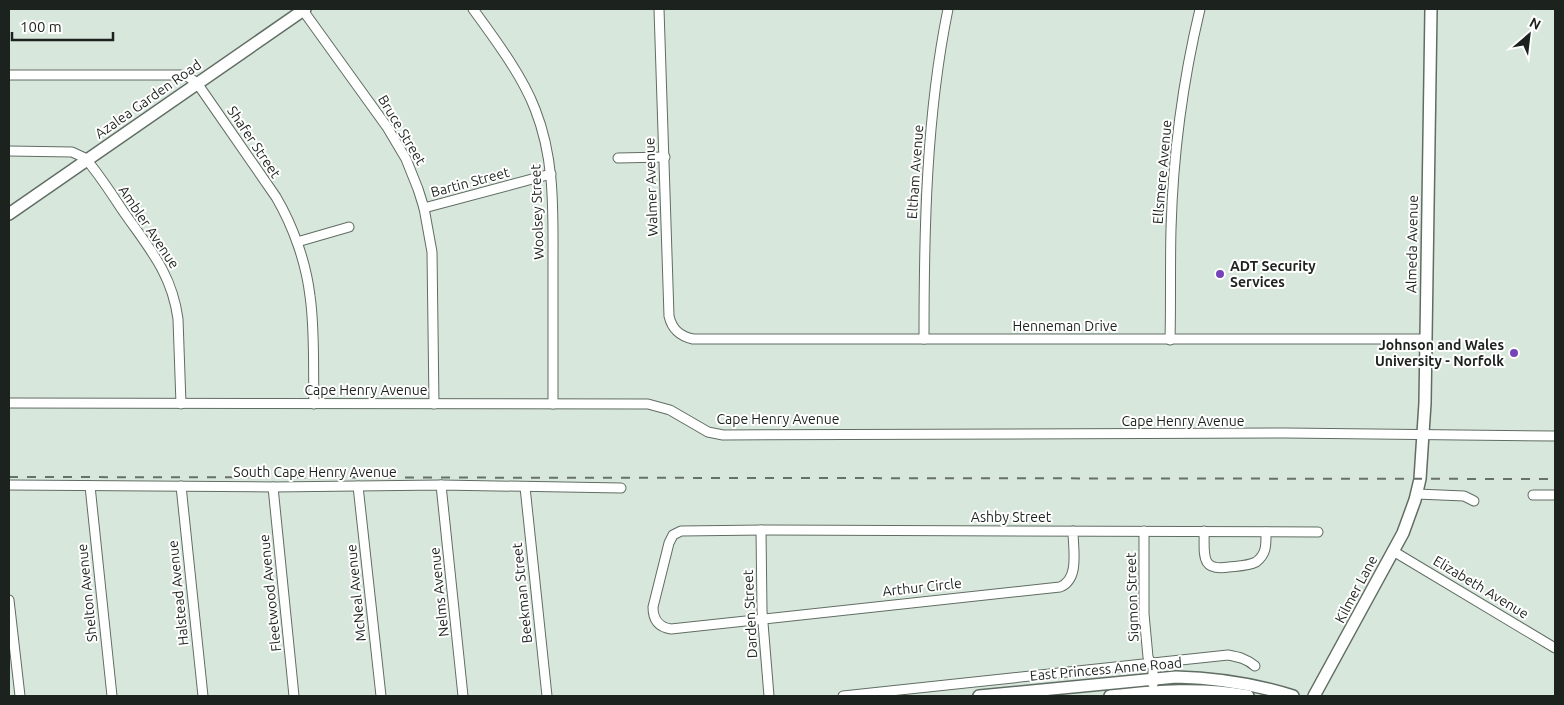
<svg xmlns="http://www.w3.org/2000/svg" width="1564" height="705" viewBox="0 0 1564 705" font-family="Ubuntu,sans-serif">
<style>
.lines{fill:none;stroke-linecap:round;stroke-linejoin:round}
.street-casing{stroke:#606d63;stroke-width:11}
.secondary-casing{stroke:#606d63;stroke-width:14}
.street{stroke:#fff;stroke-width:9}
.secondary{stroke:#fff;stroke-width:11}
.rail{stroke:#677069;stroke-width:2;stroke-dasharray:9 9;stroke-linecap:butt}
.poi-dot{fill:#7642b9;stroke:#fff;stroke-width:2}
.labels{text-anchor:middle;stroke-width:4;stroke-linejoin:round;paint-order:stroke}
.street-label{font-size:14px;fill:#1c221e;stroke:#fff}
.poi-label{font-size:14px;font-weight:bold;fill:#1c221e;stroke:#fff;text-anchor:start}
</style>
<rect width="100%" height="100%" fill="#d8e7dc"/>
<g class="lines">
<defs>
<g id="street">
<polyline points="302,9 387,127 406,159 418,189 424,208 432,252 434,404"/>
<path d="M473,9C494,38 522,75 535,109C555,159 553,211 553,263C553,310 553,357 553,404"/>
<path d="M659,9L669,316C672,329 679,336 693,339H1426"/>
<path d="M9,75H180L187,76L197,83L276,197C293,226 306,262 310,296C315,330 313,369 314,404"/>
<path d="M9,151L72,152L85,158C99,174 111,193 123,211C148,247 172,273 178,319L181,404"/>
<polyline points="618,158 665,157"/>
<polyline points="424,208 551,174"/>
<polyline points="297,242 349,227"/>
<path d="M924,339C924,229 926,117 948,9"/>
<path d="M1170,340C1171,303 1170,266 1171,229C1173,155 1183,80 1200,9"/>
<polyline points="9,403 648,404 670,410 708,432 723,435 1286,433 1555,436"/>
<polyline points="9,485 273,487 441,485 621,488"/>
<polyline points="441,485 463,696"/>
<polyline points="90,486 112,696"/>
<polyline points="181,486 203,696"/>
<polyline points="358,486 381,696"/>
<polyline points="273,487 294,696"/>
<polyline points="525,487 547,696"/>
<polyline points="1417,494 1464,496 1474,501"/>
<polyline points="1533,495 1555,495"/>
<polyline points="761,530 762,611 769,696"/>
<path d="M1073,531C1073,549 1080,579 1060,587L671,629C658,627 653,619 653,607L669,543L673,535L681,531L768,530L1318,532"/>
<polyline points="1144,531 1144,614 1148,657 1153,668 1153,684"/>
<path d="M1204,531C1205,553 1199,572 1229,567C1238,566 1248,566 1256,562C1267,554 1266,544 1266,532"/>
<polyline points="1393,551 1555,648"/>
<polyline points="9,600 20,696"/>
<path d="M843,696L1228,655C1239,657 1247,659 1255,666"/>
</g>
<g id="secondary">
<polyline points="9,214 305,9"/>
<path d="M979,696L1176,677C1216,678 1255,684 1293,696"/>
<path d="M1110,696C1156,691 1201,687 1248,696"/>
<polyline points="1314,696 1403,533 1415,500 1420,479 1425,403 1431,9"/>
</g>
</defs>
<use href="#street" class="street-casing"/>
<use href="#secondary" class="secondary-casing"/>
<use href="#street" class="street"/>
<use href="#secondary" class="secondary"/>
<polyline class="rail" points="9,477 1555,479"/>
</g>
<g class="poi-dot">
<circle cx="1220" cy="274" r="5"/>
<circle cx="1514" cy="353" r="5"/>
</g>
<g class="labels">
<g class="street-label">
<text transform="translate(148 99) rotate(-35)" y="5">Azalea Garden Road</text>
<text transform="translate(402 130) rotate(59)" y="5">Bruce Street</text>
<text transform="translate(254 142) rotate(56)" y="5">Shafer Street</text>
<text transform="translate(915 172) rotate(-86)" y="5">Eltham Avenue</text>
<text transform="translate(1162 172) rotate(-85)" y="5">Ellsmere Avenue</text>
<text transform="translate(470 182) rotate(-15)" y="5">Bartin Street</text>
<text transform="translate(651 187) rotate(-92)" y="5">Walmer Avenue</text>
<text transform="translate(537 212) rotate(-92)" y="5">Woolsey Street</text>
<text transform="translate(149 227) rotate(56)" y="5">Ambler Avenue</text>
<text transform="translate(1412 244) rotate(-89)" y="5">Almeda Avenue</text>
<text x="1065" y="331">Henneman Drive</text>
<text x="366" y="395">Cape Henry Avenue</text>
<text x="778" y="424">Cape Henry Avenue</text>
<text x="1183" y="426">Cape Henry Avenue</text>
<text x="315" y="477">South Cape Henry Avenue</text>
<text x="1011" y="522">Ashby Street</text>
<text transform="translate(922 587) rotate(-6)" y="5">Arthur Circle</text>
<text transform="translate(1481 587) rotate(31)" y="5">Elizabeth Avenue</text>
<text transform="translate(1356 589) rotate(-62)" y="5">Kilmer Lane</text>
<text transform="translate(439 592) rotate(-96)" y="5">Nelms Avenue</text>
<text transform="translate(87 593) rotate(-96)" y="5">Shelton Avenue</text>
<text transform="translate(178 593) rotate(-96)" y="5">Halstead Avenue</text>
<text transform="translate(270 593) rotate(-96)" y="5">Fleetwood Avenue</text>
<text transform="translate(356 593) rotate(-96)" y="5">McNeal Avenue</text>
<text transform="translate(522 593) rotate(-96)" y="5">Beekman Street</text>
<text transform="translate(1132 597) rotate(-92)" y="5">Sigmon Street</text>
<text transform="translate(750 614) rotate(-93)" y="5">Darden Street</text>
<text transform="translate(1106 669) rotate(-5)" y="5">East Princess Anne Road</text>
</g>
<g class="poi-label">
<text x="1230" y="271">ADT Security<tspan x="1230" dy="16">Services</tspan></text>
<text x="1504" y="350" text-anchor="end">Johnson and Wales<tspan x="1504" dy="16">University - Norfolk</tspan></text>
</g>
</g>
<rect width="1564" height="705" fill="none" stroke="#1c221e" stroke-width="20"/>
<g transform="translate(1529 35) rotate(28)" stroke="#ffffff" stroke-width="4" paint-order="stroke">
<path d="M0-4L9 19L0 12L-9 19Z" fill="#1c221e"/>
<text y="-8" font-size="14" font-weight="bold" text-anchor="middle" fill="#1c221e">N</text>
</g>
<path d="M12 32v8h101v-8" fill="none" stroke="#1c221e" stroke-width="2.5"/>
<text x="20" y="32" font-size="15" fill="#1c221e" stroke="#ffffff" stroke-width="4" paint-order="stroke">100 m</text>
</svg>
